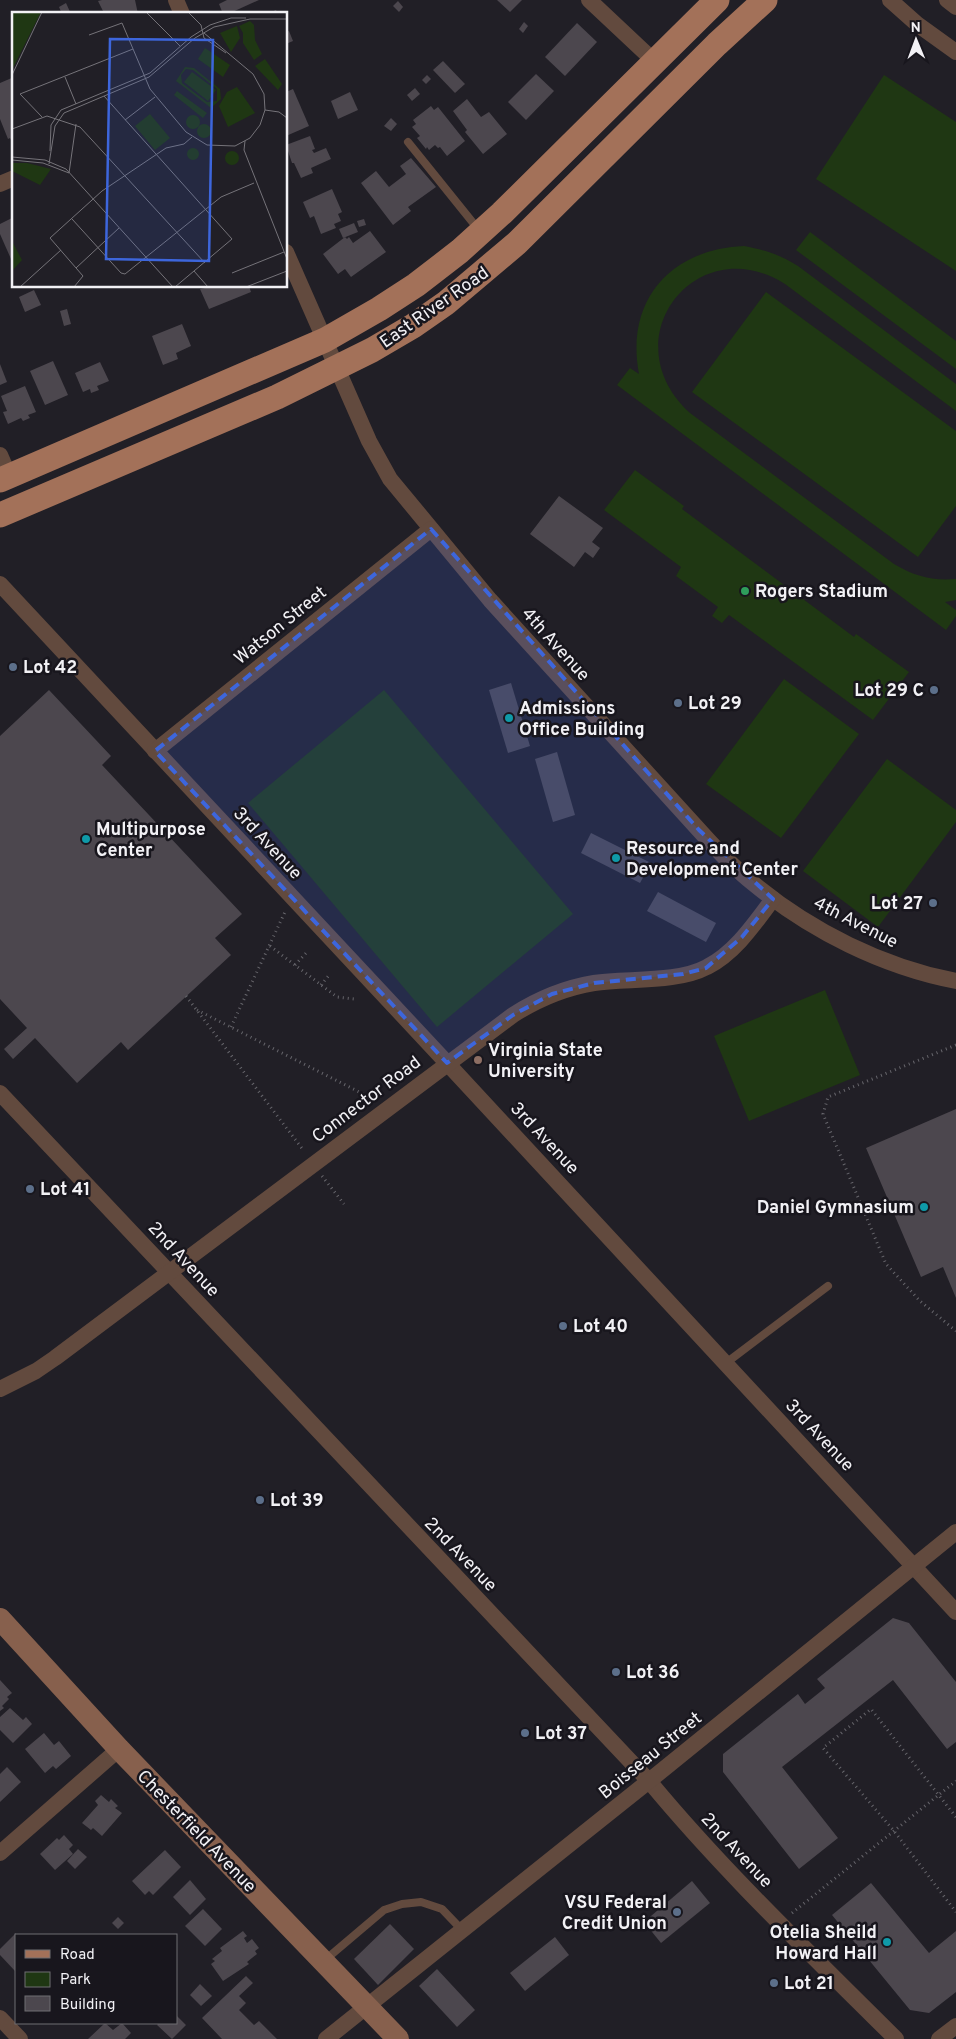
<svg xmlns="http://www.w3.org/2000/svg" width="956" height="2039" viewBox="0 0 956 2039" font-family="Overpass,sans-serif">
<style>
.green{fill:#1f3713}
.building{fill:#4c474e}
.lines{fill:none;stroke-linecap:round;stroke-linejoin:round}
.path{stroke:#67666c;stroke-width:3;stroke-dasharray:1 4;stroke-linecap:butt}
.lane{stroke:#624a3e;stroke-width:8}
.street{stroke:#624a3e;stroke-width:16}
.secondary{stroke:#87604d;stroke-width:22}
.primary{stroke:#a37159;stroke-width:25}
.marked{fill:#3d66dc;fill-opacity:0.2;stroke:#3d66dc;stroke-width:4;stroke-dasharray:10 6;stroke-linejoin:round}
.leisure-dot{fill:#2e9e5b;stroke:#18161d;stroke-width:2}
.service-dot{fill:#5c6f8a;stroke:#18161d;stroke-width:2}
.culture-dot{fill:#0f9aa8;stroke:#18161d;stroke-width:2}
.education-dot{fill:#8d6e63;stroke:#18161d;stroke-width:2}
.labels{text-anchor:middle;stroke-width:5;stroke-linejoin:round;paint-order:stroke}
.street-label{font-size:18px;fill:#f2f1f5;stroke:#18161d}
.poi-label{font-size:18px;font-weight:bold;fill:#f2f1f5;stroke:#18161d;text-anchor:start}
.inset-road{fill:none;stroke:#757379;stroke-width:1}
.view{fill:#3d66dc;fill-opacity:0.15;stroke:#3d66dc;stroke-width:2.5}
.inset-edge{fill:none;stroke:#f2f1f5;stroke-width:2.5}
</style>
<rect width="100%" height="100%" fill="#211f26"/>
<g class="green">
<polygon points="884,75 956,122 956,271 816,179"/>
<polygon points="810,232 956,341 956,369 796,250"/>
<path d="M744,246C765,250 781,255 798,266L956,384V411L785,284C696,228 610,340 690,413L894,564C914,576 932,581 956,579V600L945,602L956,610V616L946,630L617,385L630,368L639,374C625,300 671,249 744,246Z"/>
<polygon points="766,292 956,431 956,506 918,557 692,392"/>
<polygon points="635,470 684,506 682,509 854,637 856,634 909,672 873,720 729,615 722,623 712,616 718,607 676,576 681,567 604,510"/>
<polygon points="784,679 859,734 781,838 706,784"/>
<polygon points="384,690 573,914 437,1027 248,803"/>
<polygon points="887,759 956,810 956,822 878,927 803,871"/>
<polygon points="825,990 860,1075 749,1121 714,1036"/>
</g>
<g class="building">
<polygon points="102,0 135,0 138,14 98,14 103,11 98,1"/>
<polygon points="227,0 259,0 228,14 223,14 219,4"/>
<polygon points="497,0 522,0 510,12"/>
<polygon points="398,1 403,7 399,12 393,6"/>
<polygon points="66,3 71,14 62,14 59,7"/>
<polygon points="276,10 278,14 266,14"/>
<polygon points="524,22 528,26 523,33 519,29"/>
<polygon points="577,23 597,42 565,76 545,57"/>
<polygon points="289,31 293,41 286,44 286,32"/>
<polygon points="443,61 465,84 455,93 433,70"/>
<polygon points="536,74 554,91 526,120 508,102"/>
<polygon points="427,75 431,79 426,84 422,80"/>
<polygon points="14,77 14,145 10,138 8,139 0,119 0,83"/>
<polygon points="415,88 420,94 412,101 407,95"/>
<polygon points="293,89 309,126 286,136 286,92"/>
<polygon points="350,92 358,110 338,119 331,101"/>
<polygon points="467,99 481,117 489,112 507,134 483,154 465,132 467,130 453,111"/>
<polygon points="431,106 434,110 438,107 465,141 447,156 440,147 438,148 435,145 429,150 427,147 426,149 417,138 420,136 412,127 416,124 413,120"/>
<polygon points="391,118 397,124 391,131 384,126"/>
<polygon points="310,136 315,149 312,150 314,153 326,148 331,159 311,168 313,173 301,178 294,163 292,163 286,145"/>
<polygon points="411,158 436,187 408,207 411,211 393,225 361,183 376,171 389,187 406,174 400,166"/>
<polygon points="332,189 342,212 338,214 341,221 334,224 336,228 321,234 314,216 310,218 303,202"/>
<polygon points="14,217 14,258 11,259 0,234 0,224"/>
<polygon points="364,219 366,225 359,227 357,221"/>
<polygon points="354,223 358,232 343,238 339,229"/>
<polygon points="370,231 386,252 351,277 345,269 338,274 323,254 345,237 347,239 349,237 353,243"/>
<polygon points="204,286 249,286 251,292 209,309 200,289 205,288"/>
<polygon points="34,290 41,305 25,312 19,297"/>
<polygon points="67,309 71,324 64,326 60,311"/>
<polygon points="182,324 191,346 176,353 178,359 163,365 152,336"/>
<polygon points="53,361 68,395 45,405 30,371"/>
<polygon points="100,362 109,381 97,386 99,390 91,393 90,389 83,392 75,373"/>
<polygon points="0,364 7,382 0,385"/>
<polygon points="25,386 36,412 28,415 30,418 23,421 21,418 8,424 3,412 7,411 1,396"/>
<polygon points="559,496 603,528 592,542 600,548 593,558 585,552 574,567 530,534"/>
<polygon points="511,683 530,746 508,753 489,690"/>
<polygon points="49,690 111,756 102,765 242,914 215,938 231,955 128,1050 121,1042 77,1083 35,1038 13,1059 4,1049 27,1028 0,999 0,736"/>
<polygon points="557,752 575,815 553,822 535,759"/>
<polygon points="591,833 651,863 640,883 581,853"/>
<polygon points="658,892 716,923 706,942 647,911"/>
<polygon points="956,1109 956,1298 943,1267 921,1277 866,1148"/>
<polygon points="893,1618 909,1623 956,1682 956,1742 947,1749 893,1680 782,1767 838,1838 799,1869 723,1772 723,1754 798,1694 805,1704 825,1688 817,1679"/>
<polygon points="0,1680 12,1693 7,1697 9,1699 2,1706 4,1708 0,1711"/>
<polygon points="10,1708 23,1720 26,1717 32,1724 13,1743 0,1730 0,1717"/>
<polygon points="44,1733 54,1745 59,1741 71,1756 56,1769 53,1766 45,1773 25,1749"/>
<polygon points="7,1767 21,1782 0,1802 0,1774"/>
<polygon points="101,1795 109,1802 111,1799 118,1806 115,1808 122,1813 102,1836 93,1828 91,1830 82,1823 98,1805 95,1801"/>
<polygon points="64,1835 73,1845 69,1849 73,1854 55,1870 40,1854 57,1838 59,1840"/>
<polygon points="78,1849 87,1857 75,1869 67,1861"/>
<polygon points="165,1850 181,1867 153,1895 149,1891 145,1895 132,1881"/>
<polygon points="190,1880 206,1899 190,1915 173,1897"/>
<polygon points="692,1881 710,1903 661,1943 644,1922"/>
<polygon points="871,1883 929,1953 956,1931 956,1992 929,2013 910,2010 832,1915"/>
<polygon points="203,1909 222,1929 205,1946 185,1926"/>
<polygon points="118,1917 124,1923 118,1929 112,1923"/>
<polygon points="390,1924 414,1949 378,1985 354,1959"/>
<polygon points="243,1931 247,1936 244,1938 247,1943 252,1939 259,1948 255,1951 257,1954 247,1962 249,1964 223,1981 211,1964 215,1961 212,1959 222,1951 220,1948"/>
<polygon points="16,1933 16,1970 15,1971 0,1955 0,1949"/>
<polygon points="555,1937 569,1955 525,1991 510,1973"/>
<polygon points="437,1969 475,2010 457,2027 419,1986"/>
<polygon points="246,1976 253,1983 239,1996 246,2003 239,2010 254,2025 259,2021 277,2039 222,2039 202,2018"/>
<polygon points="200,1984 212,1996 201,2006 190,1995"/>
<polygon points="176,2015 186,2025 172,2039 157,2025 159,2023 176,2023"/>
<polygon points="105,2023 113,2030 122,2023 131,2033 125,2039 88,2039"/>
</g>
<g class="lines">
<g class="path">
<polyline points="270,946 337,997 354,999"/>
<polyline points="295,965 307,952"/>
<polyline points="321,985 330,974"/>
<polyline points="186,996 304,1151"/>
<polyline points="197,1010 375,1100"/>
<polyline points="231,1027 285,912"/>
<polyline points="956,1045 828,1097 823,1114 886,1264 920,1301 956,1331"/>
<polyline points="322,1176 344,1204"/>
<polyline points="956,1817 871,1709 823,1748 894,1831 956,1912"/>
<polyline points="792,1913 956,1781"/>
</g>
<g class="lane">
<polyline points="408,142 478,229"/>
<polyline points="726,1363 828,1286"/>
<polyline points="325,1960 384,1910 402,1904 421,1902 442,1909 463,1931"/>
</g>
<g class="street">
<polyline points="176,0 182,14"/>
<polyline points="589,0 654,61"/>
<polyline points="890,0 917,24 956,52"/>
<polyline points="947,0 956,7"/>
<polyline points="0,184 14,178"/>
<path d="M286,252L369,441L390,479L490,600L699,830C716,849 734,868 754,884C811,931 883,967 956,981"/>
<polyline points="0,455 9,476"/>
<polyline points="0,584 447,1063 956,1612"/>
<polyline points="155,751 431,529"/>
<path d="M0,1093L649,1781C725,1873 812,1955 896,2039"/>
<path d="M0,1389L36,1371L55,1358L513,1015C538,999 564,988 594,983C628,978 677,983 707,967C735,953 755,923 773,899"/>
<polyline points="0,1853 119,1749"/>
<polyline points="0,2018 20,2039"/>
<polyline points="326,2039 649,1781 956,1532"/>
<polyline points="939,2039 956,2026"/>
</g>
<polyline class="secondary" points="0,1619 119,1749 398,2039"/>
<g class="primary">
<polyline points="0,480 325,340 379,309 416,285 460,251 502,213 717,0"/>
<polyline points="0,515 277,397 372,350 413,326 446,303 517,243 717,44 765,0"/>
</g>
</g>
<path class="marked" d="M431,529L699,830L773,899L742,937L706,968L683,974L594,983L552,994L513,1015L447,1063L155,751Z"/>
<circle class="leisure-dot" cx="745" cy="591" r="5"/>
<g class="service-dot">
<circle cx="13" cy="667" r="5"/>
<circle cx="934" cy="690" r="5"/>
<circle cx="678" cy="703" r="5"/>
<circle cx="933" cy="903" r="5"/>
<circle cx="30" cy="1189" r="5"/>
<circle cx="563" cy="1326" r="5"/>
<circle cx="260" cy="1500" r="5"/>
<circle cx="616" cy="1672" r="5"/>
<circle cx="525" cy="1733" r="5"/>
<circle cx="677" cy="1912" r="5"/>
<circle cx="774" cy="1983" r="5"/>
</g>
<g class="culture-dot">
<circle cx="509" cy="718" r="5"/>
<circle cx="86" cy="839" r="5"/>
<circle cx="616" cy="858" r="5"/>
<circle cx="924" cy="1207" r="5"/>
<circle cx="887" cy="1942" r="5"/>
</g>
<circle class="education-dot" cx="478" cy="1060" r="5"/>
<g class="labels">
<g class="street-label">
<text transform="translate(434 307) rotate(-35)" y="6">East River Road</text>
<text transform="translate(280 625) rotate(-39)" y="6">Watson Street</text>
<text transform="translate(556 644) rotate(48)" y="6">4th Avenue</text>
<text transform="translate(268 843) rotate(47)" y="6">3rd Avenue</text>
<text transform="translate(856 922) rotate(27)" y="6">4th Avenue</text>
<text transform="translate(366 1099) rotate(-37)" y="6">Connector Road</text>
<text transform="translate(545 1138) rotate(47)" y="6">3rd Avenue</text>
<text transform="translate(184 1259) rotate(47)" y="6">2nd Avenue</text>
<text transform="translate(820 1435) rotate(47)" y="6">3rd Avenue</text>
<text transform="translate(461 1554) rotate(46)" y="6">2nd Avenue</text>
<text transform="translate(650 1755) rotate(-39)" y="6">Boisseau Street</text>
<text transform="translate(197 1831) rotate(46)" y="6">Chesterfield Avenue</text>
<text transform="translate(737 1850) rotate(47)" y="6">2nd Avenue</text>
</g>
<g class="poi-label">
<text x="755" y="597">Rogers Stadium</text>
<text x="23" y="673">Lot 42</text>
<text x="924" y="696" text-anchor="end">Lot 29 C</text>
<text x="688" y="709">Lot 29</text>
<text x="519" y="714">Admissions<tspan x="519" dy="21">Office Building</tspan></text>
<text x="96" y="835">Multipurpose<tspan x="96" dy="21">Center</tspan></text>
<text x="626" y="854">Resource and<tspan x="626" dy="21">Development Center</tspan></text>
<text x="923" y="909" text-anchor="end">Lot 27</text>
<text x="488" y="1056">Virginia State<tspan x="488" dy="21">University</tspan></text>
<text x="40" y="1195">Lot 41</text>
<text x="914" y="1213" text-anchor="end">Daniel Gymnasium</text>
<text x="573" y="1332">Lot 40</text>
<text x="270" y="1506">Lot 39</text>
<text x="626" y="1678">Lot 36</text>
<text x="535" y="1739">Lot 37</text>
<text x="667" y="1908" text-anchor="end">VSU Federal<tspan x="667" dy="21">Credit Union</tspan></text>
<text x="877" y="1938" text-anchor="end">Otelia Sheild<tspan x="877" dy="21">Howard Hall</tspan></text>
<text x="784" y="1989">Lot 21</text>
</g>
</g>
<g transform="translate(12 12)">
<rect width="275" height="275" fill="#211f26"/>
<path d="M0,0H29L0,58ZM238,9L242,13L243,28L250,42L242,48L231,31V21L227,14ZM225,14L228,26L219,40L208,21ZM193,36L218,53L211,65L186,47ZM253,47L270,72L266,78L243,54ZM173,55L182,56L208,77L209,87L199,96L164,69ZM174,57L181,58L205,77V89L195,90L170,71L169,63ZM180,60L204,78L196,89L172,70ZM225,75L243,101L216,115L207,94L215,80ZM165,79L195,101L191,106L162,83ZM138,102L158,126L143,138L123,114ZM174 110a7 7 0 1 1 14 0a7 7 0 1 1-14 0ZM185 119a7 7 0 1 1 14 0a7 7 0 1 1-14 0ZM175 142a6 6 0 1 1 12 0a6 6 0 1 1-12 0ZM213 146a7 7 0 1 1 14 0a7 7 0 1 1-14 0ZM0,151H15L39,157L28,173L0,159ZM0,229L10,248L0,259Z" fill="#1f3713" fill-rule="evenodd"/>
<path class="inset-road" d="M134,0L168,34M176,0L189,13L192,26L214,41M77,23L110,11L138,77L174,120L195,133L223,134L238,126L248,113L253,98L252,82L241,62L192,21M0,63L30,0M53,65L64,92M92,84L220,227L163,275M253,98L267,100L275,106M30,105L8,82L121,37M113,108L143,85M0,117L35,104L68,115L193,251M233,129L232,138L275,247M38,139L39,113L49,98L138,61L179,25L198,13L219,6H234M0,145L33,148L54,157L161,275M0,148L31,151L57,161M37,152L43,114L52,101L137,65L183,26L202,15L238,7H275M57,161L64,112M60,207L109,261L113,262L209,185L242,171M64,256L107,216M182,259L196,275M220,261L272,240M8,275L49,238M62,275L71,264L38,226L90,179L154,136L172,132L180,125M234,275L275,259"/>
<path class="view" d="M98,27L201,28L197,249L94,247Z"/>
<rect width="275" height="275" class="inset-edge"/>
</g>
<rect x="15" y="1934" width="162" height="90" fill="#18161d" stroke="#6f6e73"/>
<rect x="25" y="1950" width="25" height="8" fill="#a37159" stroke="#6f6e73"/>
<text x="60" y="1959" font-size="15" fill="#f2f1f5">Road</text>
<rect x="25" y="1972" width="25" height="15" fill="#1f3713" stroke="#6f6e73"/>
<text x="60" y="1984" font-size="15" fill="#f2f1f5">Park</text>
<rect x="25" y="1996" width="25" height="15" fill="#4c474e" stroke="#6f6e73"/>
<text x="60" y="2009" font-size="15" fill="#f2f1f5">Building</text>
<g transform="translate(916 40) rotate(359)" stroke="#18161d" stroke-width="4" paint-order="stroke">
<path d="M0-4L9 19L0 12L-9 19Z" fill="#f2f1f5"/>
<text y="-8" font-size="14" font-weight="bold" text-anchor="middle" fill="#f2f1f5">N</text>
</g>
</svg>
